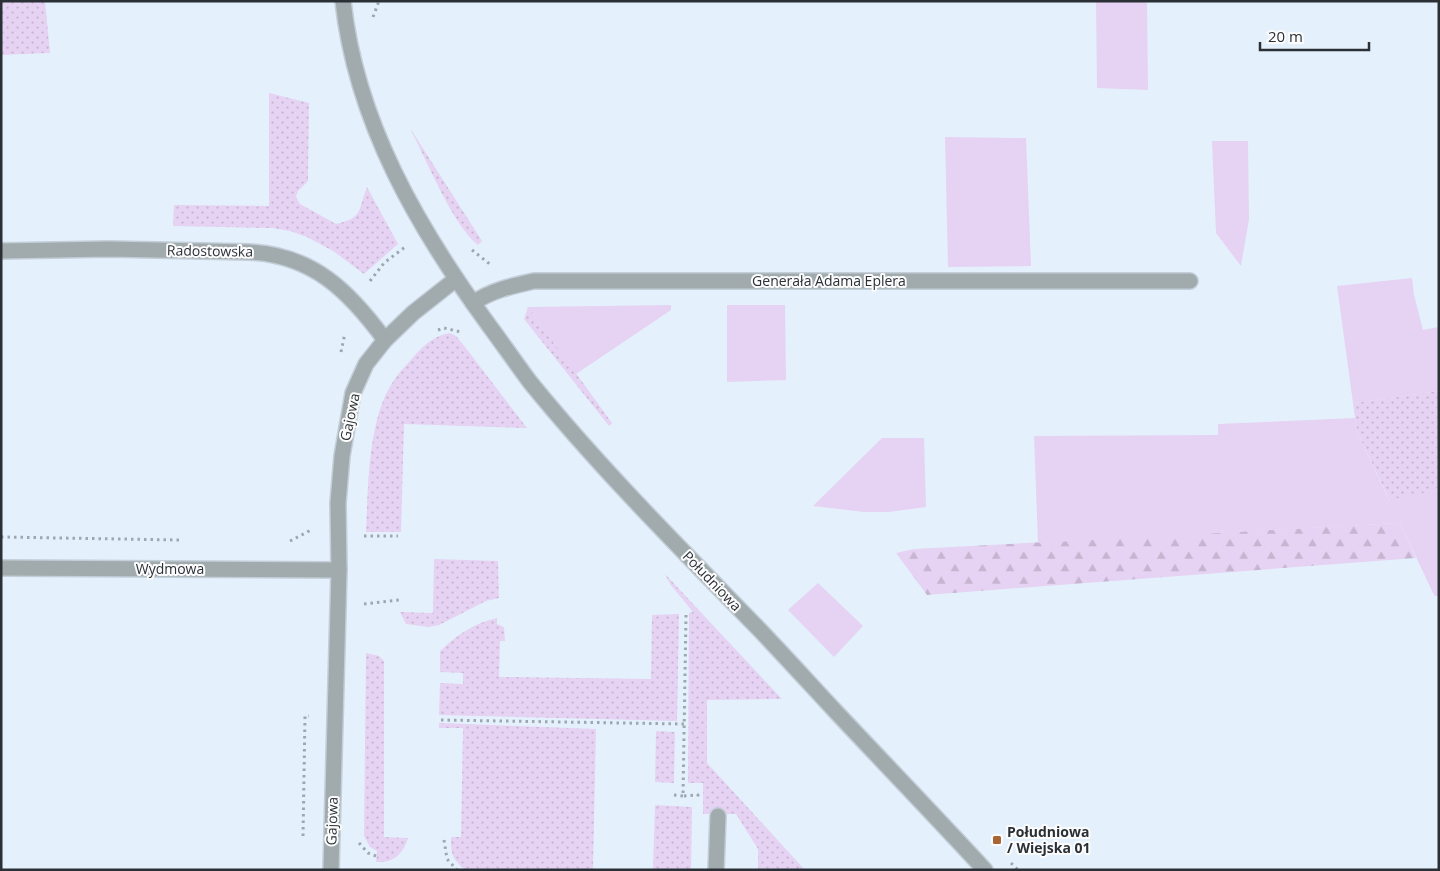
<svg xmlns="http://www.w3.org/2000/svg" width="1440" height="871" viewBox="0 0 1440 871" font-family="'Open Sans',sans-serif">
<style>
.grass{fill:url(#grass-dots)}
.forest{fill:url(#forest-firs)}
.garden{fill:#e6d2f2}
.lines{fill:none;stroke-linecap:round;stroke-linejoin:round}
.minor-casing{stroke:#c3ced9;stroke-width:18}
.path{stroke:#9ca7b0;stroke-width:3;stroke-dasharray:2.5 4;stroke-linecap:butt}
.minor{stroke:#a1abad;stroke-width:15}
.poi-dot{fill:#a96634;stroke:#fcfcfc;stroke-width:2}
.labels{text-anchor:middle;stroke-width:4;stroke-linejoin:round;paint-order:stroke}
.street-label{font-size:14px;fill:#2a3036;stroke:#fcfcfc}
.poi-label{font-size:14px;font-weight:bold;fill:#2a3036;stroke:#fcfcfc;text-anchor:start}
</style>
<defs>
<pattern id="grass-dots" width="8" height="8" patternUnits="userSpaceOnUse" patternTransform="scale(1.25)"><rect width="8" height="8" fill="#e6d2f2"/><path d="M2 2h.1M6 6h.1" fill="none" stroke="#c5b5d0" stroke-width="1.8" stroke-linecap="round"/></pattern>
<pattern id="forest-firs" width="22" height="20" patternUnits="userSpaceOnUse" patternTransform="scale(1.25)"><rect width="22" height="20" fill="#e6d2f2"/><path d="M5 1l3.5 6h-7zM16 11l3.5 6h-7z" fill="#c5b5d0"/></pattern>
</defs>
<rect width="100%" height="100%" fill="#e4f1fd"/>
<g class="grass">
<polygon points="1,1 45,1 50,53 1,55"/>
<path d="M269,93L309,103L308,181L298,191L296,197L300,204L336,224C364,218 358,209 367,187L398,244L364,274L333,251L307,237L290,231L272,228L173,226L174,205L269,206Z"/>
<path d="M410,128L482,241L478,245C453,226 426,159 410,128Z"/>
<polygon points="528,307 612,423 609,426 524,319"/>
<path d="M450,333L456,336L465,347L527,428L404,424L401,532H366C368,490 368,421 391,385C396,376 403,368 410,361C421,348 432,336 450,333Z"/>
<polygon points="1439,391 1439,490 1390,501 1357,432 1353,403"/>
<polygon points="434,559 498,561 499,598 486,601 439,625 429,627 406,624 400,612 433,613"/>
<polygon points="665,574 782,699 707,700 707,763 805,870 758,870 758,849 736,814 703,814 703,783 688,783 689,613 693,612 670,584"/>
<path d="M679,614L677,721L439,715L440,683L463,684V673L440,672V651C457,635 474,623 497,618V624L504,627L505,641H500L499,677L651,679L652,615Z"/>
<path d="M366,653L379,656L384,661V837L408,838C403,854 394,863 376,862L377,851L370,847L364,836Z"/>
<path d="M439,723L596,729L593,870H465C452,858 451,855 451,837H461L463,728H439Z"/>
<polygon points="656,731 675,732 674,783 655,782"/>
<polygon points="655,805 692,807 691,870 653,870"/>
</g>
<polygon class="forest" points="1400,523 1416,558 927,595 896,553 914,549"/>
<g class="garden">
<polygon points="1096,1 1147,1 1148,90 1097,88"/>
<polygon points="945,137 1026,138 1031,266 948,267"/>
<polygon points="1212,141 1248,141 1249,219 1241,266 1216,233"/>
<polygon points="1412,278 1414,295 1423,330 1439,327 1439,391 1353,403 1337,286"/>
<polygon points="671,305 671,310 576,374 528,307"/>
<polygon points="727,305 785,305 786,380 727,382"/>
<polygon points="1355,418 1357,432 1389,500 1439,490 1439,596 1435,596 1433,593 1400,523 1038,543 1034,436 1218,435 1218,424"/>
<polygon points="882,438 924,438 926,507 889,512 864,512 813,506"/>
<polygon points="818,583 863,626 834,657 788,610"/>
</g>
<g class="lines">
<defs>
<g id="minor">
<path d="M343,1C356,122 418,228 488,324C502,343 516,363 530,382C600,468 678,546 755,625C783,654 810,684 838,714C887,766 936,817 985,870"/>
<path d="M1,251L109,249L249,252C313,255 349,291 385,340"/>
<path d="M473,303C492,290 512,286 534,281H1190"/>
<polyline points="1,568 339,570"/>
<polyline points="331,870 339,570 338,503 342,456 353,393 366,364 385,340 413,313 456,279"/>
<polyline points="716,870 718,816"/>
</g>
</defs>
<use href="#minor" class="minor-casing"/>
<g class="path">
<polyline points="373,17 379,1"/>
<polyline points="472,250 491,265"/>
<polyline points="370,281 384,263 405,247"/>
<polyline points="438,330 444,328 461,332"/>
<polyline points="341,352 345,333"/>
<polyline points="364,536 398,536"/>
<polyline points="1,537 179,540"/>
<polyline points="290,541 311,530"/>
<polyline points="364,604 399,600"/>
<polyline points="686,615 683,796 698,795 697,800"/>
<polyline points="441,720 684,724"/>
<polyline points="674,795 683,796"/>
<polyline points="303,836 305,716 309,716"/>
<polyline points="444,840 447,859 457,870"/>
<polyline points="359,843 368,853 376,856"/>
<polyline points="1011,863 1018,870"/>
</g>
<use href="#minor" class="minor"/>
</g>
<rect class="poi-dot" x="992" y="835" width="10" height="10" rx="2.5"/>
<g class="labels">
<g class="street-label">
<text transform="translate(210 251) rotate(1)" y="5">Radostowska</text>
<text x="829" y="286">Generała Adama Eplera</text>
<text transform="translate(350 417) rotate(-78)" y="5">Gajowa</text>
<text x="170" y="574">Wydmowa</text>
<text transform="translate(712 581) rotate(46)" y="5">Południowa</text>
<text transform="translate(332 821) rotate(-88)" y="5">Gajowa</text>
</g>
<g class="poi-label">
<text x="1007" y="837">Południowa<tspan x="1007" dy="16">/ Wiejska 01</tspan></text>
</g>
</g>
<rect width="1440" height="871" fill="none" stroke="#2a3036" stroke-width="5"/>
<path d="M1260 42v8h109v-8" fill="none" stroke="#2a3036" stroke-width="2.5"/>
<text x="1268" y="42" font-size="15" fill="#2a3036" stroke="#fcfcfc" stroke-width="4" paint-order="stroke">20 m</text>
</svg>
